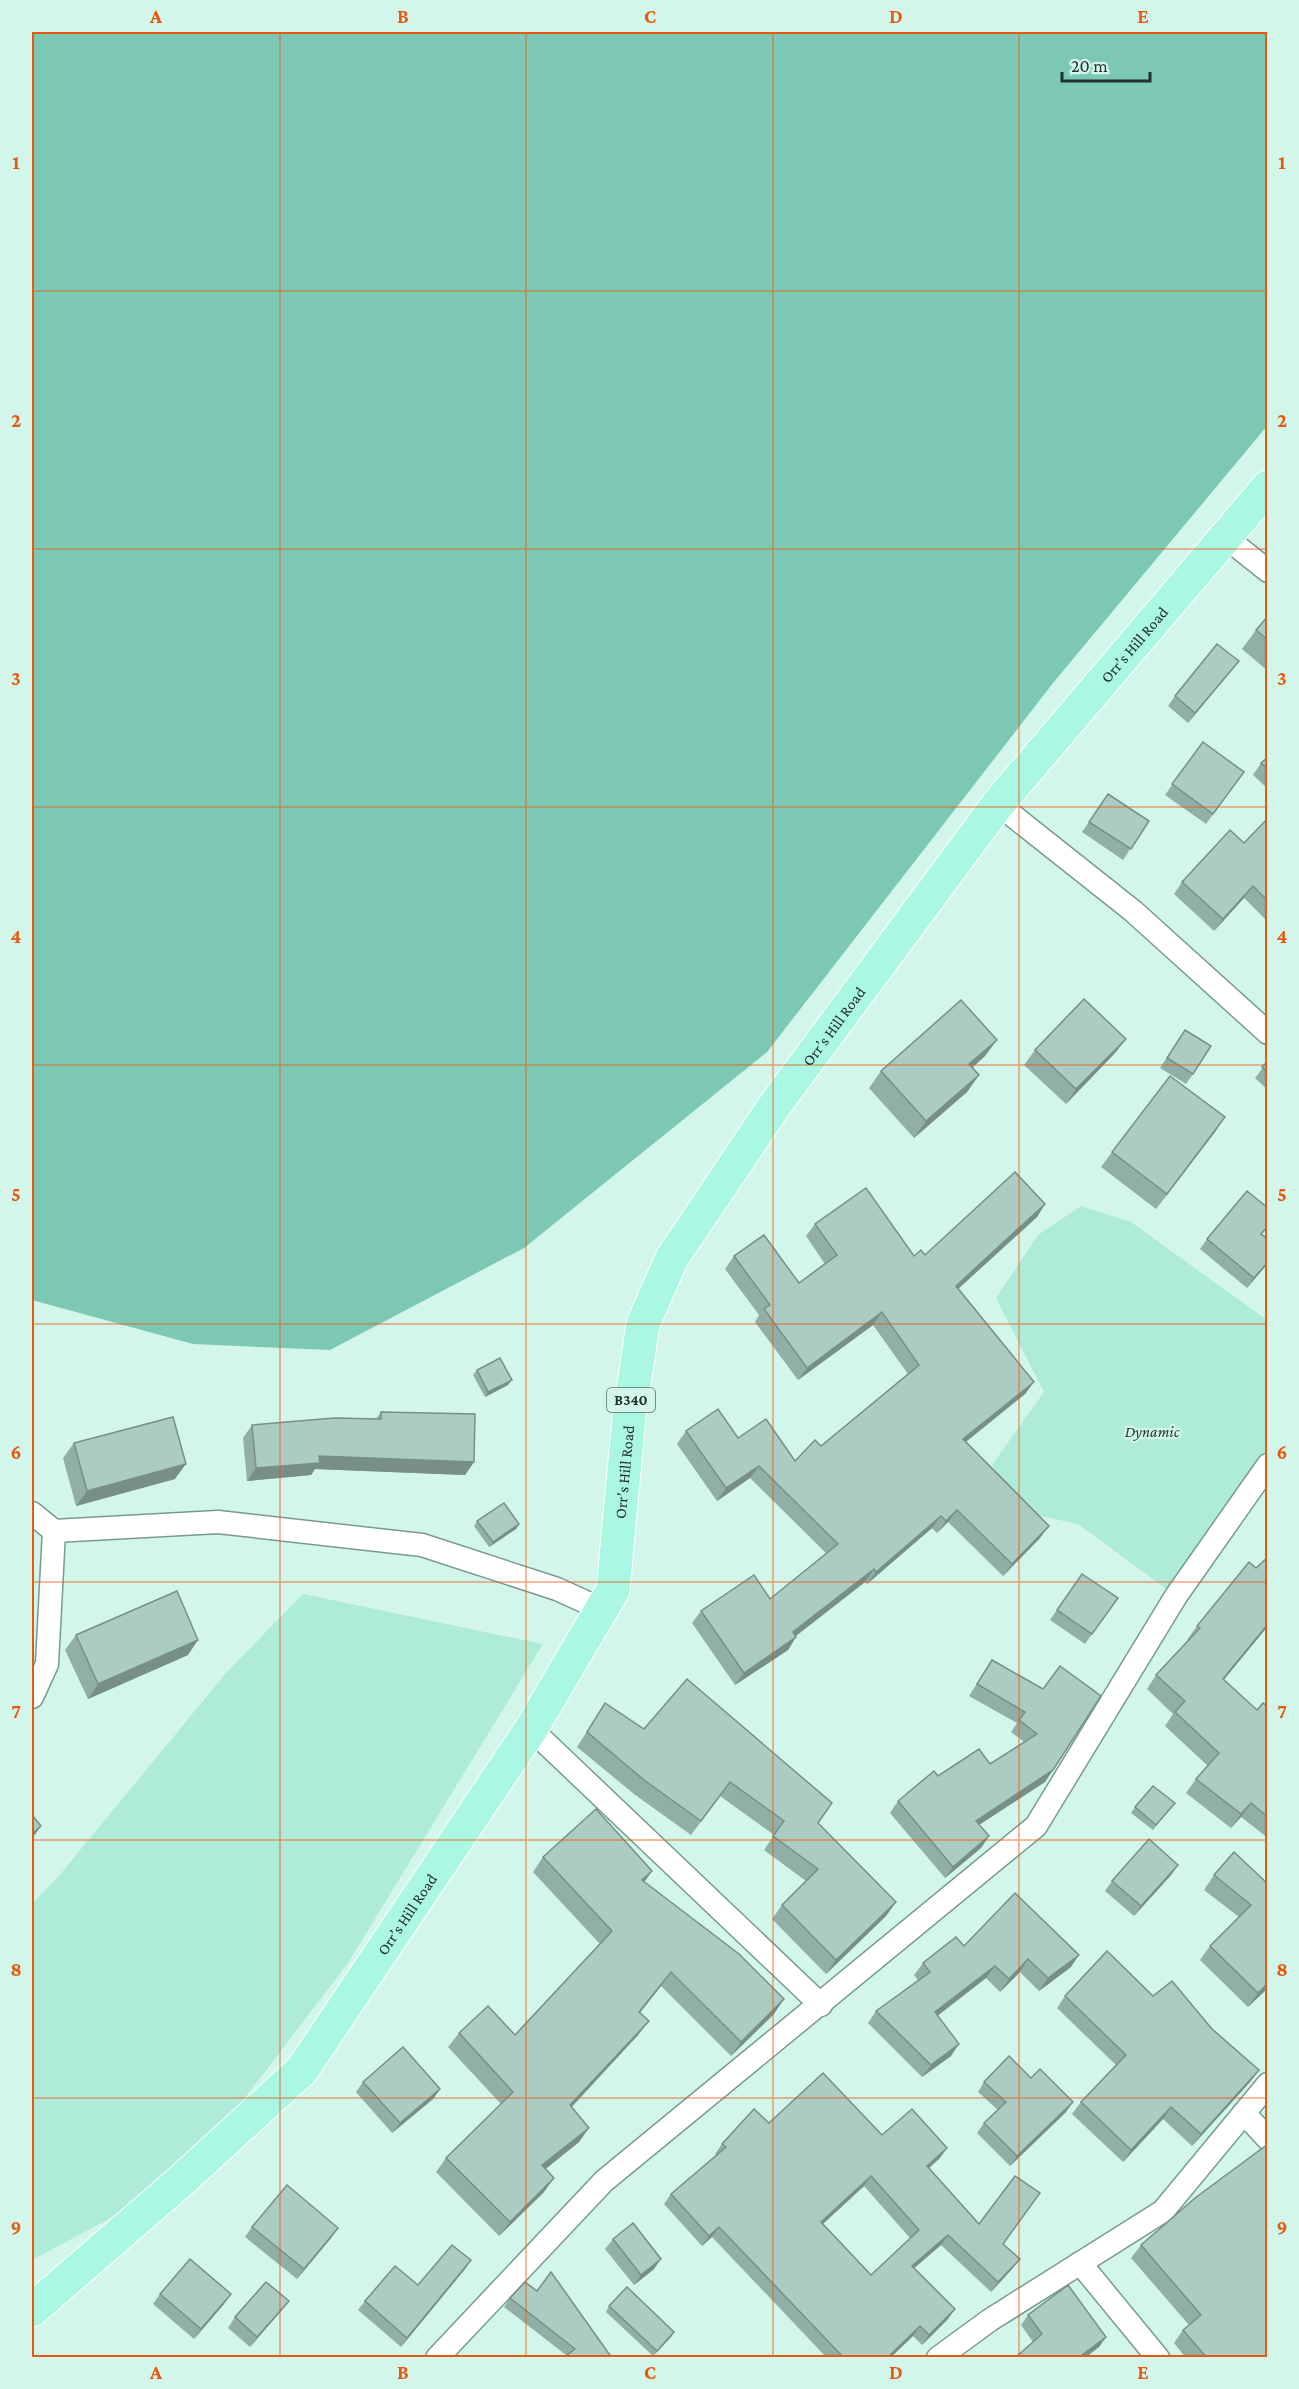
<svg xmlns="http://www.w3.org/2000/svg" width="1299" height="2389" viewBox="0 0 1299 2389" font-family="'Crimson Pro',serif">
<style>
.green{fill:#aeebd9}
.water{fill:#7cc8b4}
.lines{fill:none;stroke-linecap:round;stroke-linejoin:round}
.minor-casing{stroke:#7a9a91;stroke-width:25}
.primary-casing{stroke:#fff;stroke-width:35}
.minor{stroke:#fff;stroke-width:22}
.primary{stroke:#aaf7e4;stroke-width:33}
.wall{fill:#92afa7;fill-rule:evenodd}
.shaded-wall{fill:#778f88}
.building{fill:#aaccc2;stroke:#778f88;stroke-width:1.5;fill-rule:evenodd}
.grid{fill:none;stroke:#e8590c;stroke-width:1.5;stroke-opacity:0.55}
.labels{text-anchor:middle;stroke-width:4.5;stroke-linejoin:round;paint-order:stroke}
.shield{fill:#d3f6eb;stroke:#586c66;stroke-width:1.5}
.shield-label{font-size:15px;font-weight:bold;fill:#23312d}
.street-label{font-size:16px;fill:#23312d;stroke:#d3f6eb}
.park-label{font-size:16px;font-style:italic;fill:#13382f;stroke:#d3f6eb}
.neatline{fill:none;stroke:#e8590c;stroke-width:2}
.grid-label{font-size:20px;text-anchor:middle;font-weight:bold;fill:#e8590c}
</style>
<rect width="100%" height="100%" fill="#d3f6eb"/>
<g class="green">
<polygon points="1081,1206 1131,1222 1267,1320 1267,1465 1176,1596 1078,1524 1036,1515 1005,1488 992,1465 1044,1392 996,1298 1038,1235"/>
<polygon points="303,1594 543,1644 348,1963 182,2180 32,2260 32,1904 58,1877 226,1673"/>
</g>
<polygon class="water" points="32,32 1267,32 1267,426 1053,683 767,1052 524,1248 330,1350 193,1344 32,1300"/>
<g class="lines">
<defs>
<g id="minor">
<polyline points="1224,536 1268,571"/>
<polyline points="998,804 1133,911 1268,1033"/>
<polyline points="32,1513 54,1531 218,1522 422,1545 557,1589 603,1610"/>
<polyline points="32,1697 47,1664 54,1531"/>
<polyline points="531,1729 821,2005"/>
<polyline points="1244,2113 1268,2139"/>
<polyline points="1080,2263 1158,2358"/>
<polyline points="437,2358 604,2181 1036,1826 1176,1596 1268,1465"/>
<polyline points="938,2358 990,2320 1163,2211 1268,2084"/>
</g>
<g id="primary">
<path id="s1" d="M32,2310L182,2180L302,2070L531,1729L613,1590L629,1417L643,1324L672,1258L775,1105L998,804L1268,487"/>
</g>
</defs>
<use href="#minor" class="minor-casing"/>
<use href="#primary" class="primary-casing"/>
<use href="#minor" class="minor"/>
<use href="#primary" class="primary"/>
</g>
<g class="wall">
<polygon points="1268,616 1268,671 1242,649 1256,630"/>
<polygon points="1239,661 1231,671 1188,723 1168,706 1175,696"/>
<polygon points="1203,742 1244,772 1206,824 1165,795"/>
<polygon points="1268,757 1268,789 1253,775 1261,763"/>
<polygon points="1108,794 1149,821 1123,860 1082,832"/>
<polygon points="1268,818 1268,922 1244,898 1214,931 1174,894 1182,882 1244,843"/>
<polygon points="1185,1030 1193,1074 1186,1084 1160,1068"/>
<polygon points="1126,1039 1115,1053 1066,1104 1024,1065 1035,1050"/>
<polygon points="985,1056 972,1068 979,1075 967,1092 914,1138 869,1088 881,1071"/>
<polygon points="1268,1061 1268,1090 1255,1078"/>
<polygon points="1215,1132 1156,1209 1101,1167 1112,1152"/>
<polygon points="1045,1204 1037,1217 958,1289 1034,1382 1025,1394 966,1442 1040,1538 1003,1576 948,1522 937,1533 932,1528 867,1584 865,1582 796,1636 796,1637 788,1650 735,1685 692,1623 701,1611 770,1599 826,1553 750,1478 717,1501 677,1444 686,1431 738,1438 795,1461 821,1446 908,1374 873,1325 798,1380 755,1322 759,1315 725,1269 734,1256 799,1283 825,1264 806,1236 815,1224 914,1256 925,1255"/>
<polygon points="1262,1234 1268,1239 1268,1263 1247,1288 1200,1249 1207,1239"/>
<polygon points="477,1370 508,1385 485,1397 473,1375"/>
<polygon points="381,1412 474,1462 465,1475 315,1469 311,1475 247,1481 243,1438 252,1425 376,1419"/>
<polygon points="74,1443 175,1479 76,1506 63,1458"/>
<polygon points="477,1521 519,1524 516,1529 489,1547 474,1526"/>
<polygon points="1268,1557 1268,1626 1224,1679 1257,1710 1268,1707 1268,1838 1241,1817 1231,1828 1186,1793 1196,1779 1208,1766 1165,1726 1173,1714 1147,1689 1156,1675 1188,1641 1187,1640 1197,1626"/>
<polygon points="1082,1574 1118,1598 1085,1644 1050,1620"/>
<polygon points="76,1635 188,1655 88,1699 65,1650"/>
<polygon points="992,1660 1043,1689 1053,1770 1045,1782 979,1825 989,1836 981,1848 945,1878 890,1813 898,1801 938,1776 990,1764 1024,1742 1011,1732 1017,1723 969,1696"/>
<polygon points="605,1703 644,1729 818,1823 896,1902 886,1916 826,1974 772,1919 782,1905 806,1881 764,1850 774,1835 720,1796 691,1835 634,1794 577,1747"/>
<polygon points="1175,1803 1153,1830 1131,1813 1135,1807"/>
<polygon points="543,1857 652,1871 644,1882 774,2014 731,2056 661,1986 640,2013 638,2035 572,2107 579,2142 545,2169 544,2192 499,2236 436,2172 446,2158 501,2104 448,2047 459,2033 515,2035 600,1944 533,1872"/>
<polygon points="1178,1865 1171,1875 1134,1916 1105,1891 1112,1881"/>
<polygon points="1214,1875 1268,1884 1268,1988 1248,2007 1200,1960 1210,1946 1239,1917 1204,1890"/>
<polygon points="964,1946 1071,1967 1039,1991 1020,1972 1000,1992 986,1978 938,2015 951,2056 922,2077 868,2023 876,2011 918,1980 914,1975 923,1963"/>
<polygon points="1065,1996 1153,1996 1212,2029 1259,2070 1250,2082 1192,2146 1163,2119 1123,2162 1072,2114 1081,2102 1116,2065 1057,2008"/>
<polygon points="363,2082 440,2089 433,2099 392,2133 356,2092"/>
<polygon points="984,2082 1066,2112 1010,2166 977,2133 984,2123 998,2110 978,2092"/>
<path d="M769,2123L882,2135L940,2158L929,2168L979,2224L1003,2244L1012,2269L991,2292L941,2245L914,2268L948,2319L922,2345L913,2336L890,2358H827L712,2237L702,2246L664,2204L671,2194L717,2155L715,2154L722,2144ZM864,2186L910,2238L871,2275L823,2224Z"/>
<polygon points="252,2227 338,2228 331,2238 297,2279 245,2237"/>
<polygon points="613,2239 654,2269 634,2285 605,2249"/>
<polygon points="1141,2245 1268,2358 1186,2358 1174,2343 1183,2330 1189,2325 1131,2258"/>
<polygon points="471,2260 465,2269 401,2347 358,2310 365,2301 418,2285"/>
<polygon points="160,2294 224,2304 194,2339 153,2304"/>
<polygon points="510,2298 612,2358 566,2355 504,2307"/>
<polygon points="289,2301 281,2311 250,2347 228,2328 235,2317"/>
<polygon points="609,2306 671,2337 653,2356 606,2312"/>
<polygon points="1028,2315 1106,2337 1099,2347 1033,2342 1021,2325"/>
</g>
<g class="shaded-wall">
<polygon points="1239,661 1231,671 1188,723 1195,713"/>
<polygon points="1253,886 1244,898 1214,931 1223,919"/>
<polygon points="1126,1039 1115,1053 1066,1104 1076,1089"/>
<polygon points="997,1040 985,1056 957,1081 969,1064"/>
<polygon points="979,1075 967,1092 914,1138 926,1121"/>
<polygon points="1225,1117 1215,1132 1156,1209 1167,1194"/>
<polygon points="1045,1204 1037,1217 947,1299 956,1286"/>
<polygon points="1268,1262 1268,1263 1247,1288 1254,1278"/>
<polygon points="882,1312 873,1325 798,1380 807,1368"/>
<polygon points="512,1380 508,1385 485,1397 488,1392"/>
<polygon points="1034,1382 1025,1394 954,1451 963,1439"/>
<polygon points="319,1456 474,1462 465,1475 315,1469 311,1475 247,1481 256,1468"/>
<polygon points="186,1464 175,1479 76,1506 87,1491"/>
<polygon points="759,1466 750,1478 717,1501 726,1488"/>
<polygon points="957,1510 948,1522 937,1533 946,1521"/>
<polygon points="941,1516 932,1528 867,1584 876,1572"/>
<polygon points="519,1524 516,1529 489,1547 493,1542"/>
<polygon points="1049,1526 1040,1538 1003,1576 1012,1564"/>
<polygon points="874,1569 865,1582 784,1645 793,1632"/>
<polygon points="1268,1624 1268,1626 1213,1693 1223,1679"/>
<polygon points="796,1637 788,1650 735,1685 744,1673"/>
<polygon points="198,1640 188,1655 88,1699 98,1684"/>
<polygon points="1053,1770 1045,1782 968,1832 976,1821"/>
<polygon points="1251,1803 1241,1817 1231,1828 1241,1814"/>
<polygon points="41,1826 34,1836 32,1838 32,1834"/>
<polygon points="989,1836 981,1848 945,1878 953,1867"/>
<polygon points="1178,1865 1171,1875 1134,1916 1141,1906"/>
<polygon points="652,1871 642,1885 642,1880"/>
<polygon points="896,1902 886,1916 826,1974 836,1960"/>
<polygon points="1079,1955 1071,1967 1039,1991 1048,1978"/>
<polygon points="1028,1959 1020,1972 1000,1992 1009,1979"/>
<polygon points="995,1966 986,1978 927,2024 935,2012"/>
<polygon points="671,1972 661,1986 629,2026 639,2012"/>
<polygon points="1268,1983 1268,1988 1248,2007 1258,1993"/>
<polygon points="784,1999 774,2014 731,2056 741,2042"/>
<polygon points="649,2021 638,2035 560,2119 570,2105"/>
<polygon points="959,2044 951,2056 922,2077 931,2065"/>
<polygon points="1259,2070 1250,2082 1192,2146 1201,2134"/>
<polygon points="440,2089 433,2099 392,2133 400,2123"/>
<polygon points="1073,2102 1066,2112 1010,2166 1017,2156"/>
<polygon points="1171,2107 1163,2119 1123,2162 1131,2150"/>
<polygon points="589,2128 579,2142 532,2180 542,2165"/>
<polygon points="947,2148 940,2158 920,2176 927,2166"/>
<polygon points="871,2176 864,2186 814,2232 821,2222"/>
<polygon points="554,2178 544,2192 499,2236 510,2222"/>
<polygon points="719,2227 712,2237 702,2246 709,2236"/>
<polygon points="338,2228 331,2238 297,2279 304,2269"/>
<polygon points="948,2235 941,2245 905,2276 912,2266"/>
<polygon points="661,2259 654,2269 634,2285 641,2275"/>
<polygon points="1020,2259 1012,2269 991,2292 998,2282"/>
<polygon points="471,2260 465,2269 401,2347 407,2338"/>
<polygon points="231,2294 224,2304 194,2339 201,2329"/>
<polygon points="289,2301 281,2311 250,2347 257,2337"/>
<polygon points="955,2309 948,2319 922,2345 929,2335"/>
<polygon points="920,2326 913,2336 890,2358 887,2358"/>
<polygon points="674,2332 671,2337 653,2356 657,2351"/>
<polygon points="1106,2337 1099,2347 1085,2358 1078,2358"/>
</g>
<g class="building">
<polygon points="1268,616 1268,640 1256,630"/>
<polygon points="1217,644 1239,661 1195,713 1175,696"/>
<polygon points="1203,742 1244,772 1213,814 1172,784"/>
<polygon points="1268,757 1268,769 1261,763"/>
<polygon points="1108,794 1149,821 1131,849 1089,822"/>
<polygon points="1268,818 1268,901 1253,886 1223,919 1182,882 1230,830 1244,843"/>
<polygon points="1084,999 1126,1039 1076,1089 1035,1050"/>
<polygon points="961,1000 997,1040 969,1064 979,1075 926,1121 881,1071"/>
<polygon points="1185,1030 1211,1046 1193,1074 1167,1058"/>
<polygon points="1268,1061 1268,1073 1262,1067"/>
<polygon points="1170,1076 1225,1117 1167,1194 1112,1152"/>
<polygon points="1015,1172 1045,1204 956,1286 1034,1382 963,1439 1049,1526 1012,1564 957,1510 946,1521 941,1516 876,1572 874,1569 793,1632 796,1637 744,1673 701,1611 754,1575 770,1599 838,1544 759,1466 726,1488 686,1431 718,1409 738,1438 766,1419 795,1461 815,1440 821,1446 919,1365 882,1312 807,1368 764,1309 770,1305 734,1256 764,1235 799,1283 837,1255 815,1224 866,1188 914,1256 921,1250 925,1255"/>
<polygon points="1247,1191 1268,1208 1268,1226 1261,1234 1268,1239 1268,1262 1254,1278 1207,1239"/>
<polygon points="500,1358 512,1380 488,1392 477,1370"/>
<polygon points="381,1412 475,1414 474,1462 319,1456 320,1463 256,1468 252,1425 334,1418 381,1419"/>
<polygon points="173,1417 186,1464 87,1491 74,1443"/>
<polygon points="504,1503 519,1524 493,1542 477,1521"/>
<polygon points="1268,1557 1268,1624 1223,1679 1257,1710 1263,1703 1268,1707 1268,1817 1251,1803 1241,1814 1196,1779 1219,1753 1175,1712 1185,1701 1156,1675 1200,1628 1197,1626 1249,1562 1256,1568"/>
<polygon points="1082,1574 1118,1598 1092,1634 1057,1610"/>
<polygon points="177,1591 198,1640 98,1684 76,1635"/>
<polygon points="992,1660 1043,1689 1060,1666 1101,1696 1053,1770 976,1821 989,1836 953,1867 898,1801 934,1771 938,1776 979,1749 990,1764 1037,1734 1019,1720 1025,1712 977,1684"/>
<polygon points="687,1679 832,1803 818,1823 896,1902 836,1960 782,1905 818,1869 773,1836 784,1821 730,1782 701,1821 644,1780 587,1732 605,1703 644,1729"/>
<polygon points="1153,1786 1175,1803 1156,1825 1135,1807"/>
<polygon points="596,1809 652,1871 642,1880 739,1954 784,1999 741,2042 671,1972 639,2012 649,2021 570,2105 589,2128 542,2165 554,2178 510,2222 446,2158 513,2092 459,2033 488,2006 515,2035 612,1931 543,1857"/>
<polygon points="32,1815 41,1826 32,1834"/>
<polygon points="1149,1839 1178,1865 1141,1906 1112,1881"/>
<polygon points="1234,1852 1268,1884 1268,1983 1258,1993 1210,1946 1251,1905 1214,1875"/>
<polygon points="1015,1893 1079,1955 1048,1978 1028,1959 1009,1979 995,1966 935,2012 959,2044 931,2065 876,2011 930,1972 923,1963 956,1937 964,1946"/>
<polygon points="1107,1951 1153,1996 1172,1981 1212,2029 1259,2070 1201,2134 1171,2107 1131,2150 1081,2102 1126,2055 1065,1996"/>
<polygon points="403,2047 440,2089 400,2123 363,2082"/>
<polygon points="1009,2056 1031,2078 1040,2069 1073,2102 1017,2156 984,2123 1006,2102 984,2082"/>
<path d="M823,2073L882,2135L912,2109L947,2148L927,2166L979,2224L1015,2176L1040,2193L1003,2244L1020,2259L998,2282L948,2235L912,2266L955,2309L929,2335L920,2326L887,2358H844L719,2227L709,2236L671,2194L726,2147L722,2144L754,2109L769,2123ZM871,2176L919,2230L871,2275L821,2222Z"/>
<polygon points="1268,2144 1268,2358 1216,2358 1215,2356 1212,2358 1207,2358 1183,2330 1201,2315 1141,2245 1195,2198"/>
<polygon points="287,2185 338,2228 304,2269 252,2227"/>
<polygon points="633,2223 661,2259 641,2275 613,2239"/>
<polygon points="452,2245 471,2260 407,2338 365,2301 395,2266 418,2285"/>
<polygon points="190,2259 231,2294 201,2329 160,2294"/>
<polygon points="551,2272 612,2358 563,2358 575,2349 510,2298 525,2282 537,2291"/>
<polygon points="266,2282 289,2301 257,2337 235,2317"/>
<polygon points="1068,2285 1106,2337 1078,2358 1015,2358 1042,2334 1028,2315"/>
<polygon points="627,2287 674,2332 657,2351 609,2306"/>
</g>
<path class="grid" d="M280,32V2358M526,32V2358M773,32V2358M1019,32V2358M32,291H1268M32,549H1268M32,807H1268M32,1065H1268M32,1324H1268M32,1582H1268M32,1840H1268M32,2098H1268"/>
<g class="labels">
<rect class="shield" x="607" y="1388" width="48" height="24" rx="4.5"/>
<g class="shield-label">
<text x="631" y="1405">B340</text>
</g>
<g class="street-label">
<text dy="6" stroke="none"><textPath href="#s1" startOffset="2042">Orr’s Hill Road</textPath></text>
<text dy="6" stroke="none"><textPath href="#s1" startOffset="1556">Orr’s Hill Road</textPath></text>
<text dy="6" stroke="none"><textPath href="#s1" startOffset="1052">Orr’s Hill Road</textPath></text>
<text dy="6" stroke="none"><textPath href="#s1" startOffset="549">Orr’s Hill Road</textPath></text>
</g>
<g class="park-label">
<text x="1152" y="1437">Dynamic</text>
</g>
</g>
<rect width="1299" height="2389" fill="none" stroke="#d3f6eb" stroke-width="66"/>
<path d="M1062 72v9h88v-9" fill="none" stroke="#23312d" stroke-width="3"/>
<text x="1071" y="72" font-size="18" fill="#23312d" stroke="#d3f6eb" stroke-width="4.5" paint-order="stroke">20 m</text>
<rect x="33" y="33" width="1233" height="2323" class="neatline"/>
<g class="grid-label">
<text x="156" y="23">A</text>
<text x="403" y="23">B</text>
<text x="650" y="23">C</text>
<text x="896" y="23">D</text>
<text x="1143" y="23">E</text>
<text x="16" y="169">1</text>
<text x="1282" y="169">1</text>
<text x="16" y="427">2</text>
<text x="1282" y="427">2</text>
<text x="16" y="685">3</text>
<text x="1282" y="685">3</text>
<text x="16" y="943">4</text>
<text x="1282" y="943">4</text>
<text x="16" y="1201">5</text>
<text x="1282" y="1201">5</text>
<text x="16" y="1459">6</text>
<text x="1282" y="1459">6</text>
<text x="16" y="1718">7</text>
<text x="1282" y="1718">7</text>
<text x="16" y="1976">8</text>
<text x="1282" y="1976">8</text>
<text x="16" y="2234">9</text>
<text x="1282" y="2234">9</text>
<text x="156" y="2379">A</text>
<text x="403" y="2379">B</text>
<text x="650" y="2379">C</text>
<text x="896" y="2379">D</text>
<text x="1143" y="2379">E</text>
</g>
</svg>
